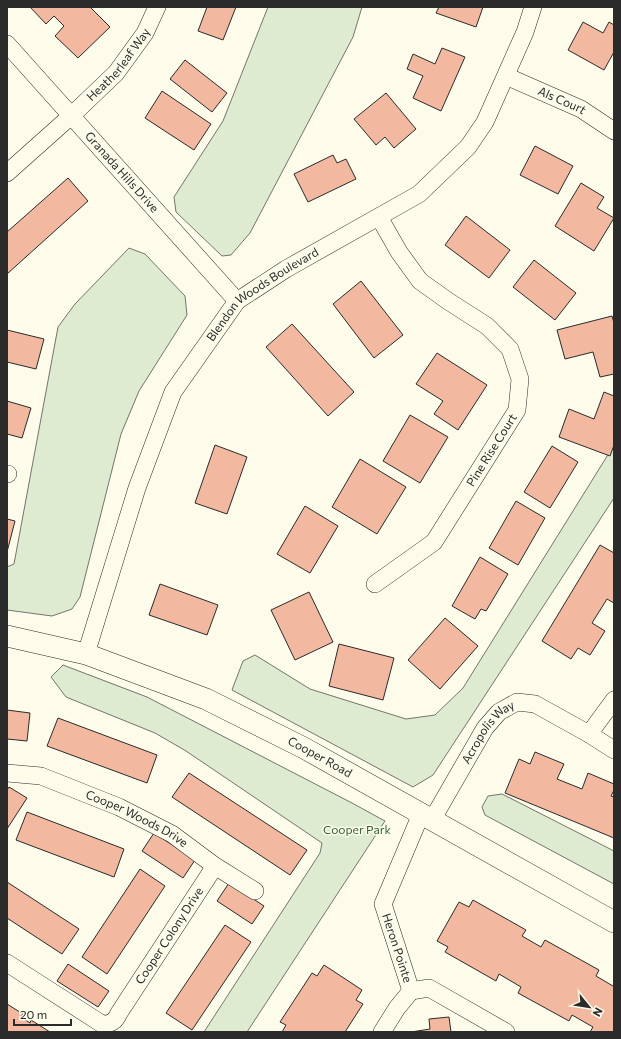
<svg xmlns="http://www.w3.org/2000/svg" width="621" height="1039" viewBox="0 0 621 1039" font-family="Commissioner,sans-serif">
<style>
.green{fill:#deebd1;stroke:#74746e}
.building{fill:#f2b8a0;stroke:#2b2b2b}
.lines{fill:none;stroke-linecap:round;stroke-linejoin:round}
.minor-casing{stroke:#2b2b2b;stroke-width:18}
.tertiary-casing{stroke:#2b2b2b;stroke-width:22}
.minor{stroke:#fdfbea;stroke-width:17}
.tertiary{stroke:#fdfbea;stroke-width:21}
.labels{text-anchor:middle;stroke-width:3;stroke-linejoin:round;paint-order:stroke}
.street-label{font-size:12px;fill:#2b2b2b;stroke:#fdfbea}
.park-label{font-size:12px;fill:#34623c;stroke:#fdfbea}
</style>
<rect width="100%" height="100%" fill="#fdfbea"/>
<g class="green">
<polygon points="268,7 362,7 353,37 250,233 231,255 222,256 176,212 174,197 223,121"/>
<polygon points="129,248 145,254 185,296 187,315 139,391 121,434 80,597 72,609 52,616 7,610 7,567 14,564 58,327 75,304"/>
<polygon points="614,445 614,498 433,775 413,787 232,690 243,661 255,655 310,689 406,719 435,715 463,688"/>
<polygon points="63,665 147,697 352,803 385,821 247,1032 204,1032 320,853 322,843 186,751 155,733 66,697 51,677"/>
<polygon points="502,794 614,851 614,884 485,815 482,807 488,796"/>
</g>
<g class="building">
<polygon points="30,7 90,7 110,27 78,58 55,36 64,26 54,16 46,24"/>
<polygon points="207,7 236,7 223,40 198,31"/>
<polygon points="439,7 483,7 476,27 436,13"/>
<polygon points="583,22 603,33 609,22 614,25 614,52 604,70 568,50"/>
<polygon points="442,48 465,57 441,111 413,98 423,76 407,69 413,54 435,64"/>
<polygon points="185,60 227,93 212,112 170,79"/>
<polygon points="162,91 211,124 194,150 145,118"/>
<polygon points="386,93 416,129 394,148 385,137 376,145 354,119"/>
<polygon points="535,146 573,166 558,194 520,175"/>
<polygon points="333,155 337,163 346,159 356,179 308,202 294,174"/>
<polygon points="68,178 88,201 7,274 7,232"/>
<polygon points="581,183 604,197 597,208 614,218 594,251 555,226"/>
<polygon points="466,216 510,250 489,278 445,245"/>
<polygon points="534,260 576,293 555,320 513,287"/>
<polygon points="361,281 403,335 374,358 333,304"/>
<polygon points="612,316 614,323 614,374 600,377 593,352 565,359 557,330"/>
<polygon points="292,324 354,392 328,416 266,347"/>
<polygon points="7,330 44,339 36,369 7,362"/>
<polygon points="437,353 487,385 458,430 434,414 443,401 416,384"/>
<polygon points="604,392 614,396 614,445 610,456 559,437 569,409 594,419"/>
<polygon points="7,401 31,408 22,438 7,434"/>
<polygon points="410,415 448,437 420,483 383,461"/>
<polygon points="215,445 247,457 227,514 195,503"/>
<polygon points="552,446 578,462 550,508 524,492"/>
<polygon points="360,459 406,487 377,534 332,507"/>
<polygon points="516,501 545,518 518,565 489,548"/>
<polygon points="305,506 338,526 310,573 277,554"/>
<polygon points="7,519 15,521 7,552"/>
<polygon points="600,545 614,553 614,603 607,599 592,623 605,631 590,655 578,648 571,659 542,641"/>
<polygon points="480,557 508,574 486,611 481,609 475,619 452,606"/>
<polygon points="160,584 218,605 207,635 149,615"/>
<polygon points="309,592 333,642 295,660 271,610"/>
<polygon points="445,618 478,646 440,689 408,660"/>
<polygon points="339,644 394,658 383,700 329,686"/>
<polygon points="7,710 30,713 27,741 7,739"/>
<polygon points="58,718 157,755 147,783 47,746"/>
<polygon points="535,752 564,764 557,779 582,789 588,773 614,784 614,790 611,796 614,797 614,838 505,793 519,759 530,764"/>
<polygon points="189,773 307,850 290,875 172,797"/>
<polygon points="9,787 27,798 7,829 7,790"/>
<polygon points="27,812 124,849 114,877 16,840"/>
<polygon points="154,833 195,860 183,878 142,851"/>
<polygon points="140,869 165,886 107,974 82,957"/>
<polygon points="7,882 79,929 62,954 7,918"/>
<polygon points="229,883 264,906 252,924 217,901"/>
<polygon points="473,900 526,930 522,936 541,947 545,940 599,970 596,976 613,986 614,985 614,1032 590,1032 593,1027 572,1015 569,1021 518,993 521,987 499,974 496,981 445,952 448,947 437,941 459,902 469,907"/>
<polygon points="225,925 251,942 192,1030 166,1013"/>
<polygon points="68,964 109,991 98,1007 57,981"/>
<polygon points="324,965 362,990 356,1000 363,1004 345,1032 282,1032 286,1025 280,1022 312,973 317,976"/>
<polygon points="7,1004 23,1014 21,1017 30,1023 31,1020 50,1032 7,1032"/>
<polygon points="449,1017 451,1032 411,1032 430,1029 429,1019"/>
</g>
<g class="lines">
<defs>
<g id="minor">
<path id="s1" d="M7,44L237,301"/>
<path id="s2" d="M506,76L581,109L614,131"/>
<path id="s3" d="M7,173L71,116L116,73L145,33L157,7"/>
<polyline points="7,474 8,474"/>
<path id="s4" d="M375,584L434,542L517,410L520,379L510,349L487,326L448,301L420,281L399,252L379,217"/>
<path id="s5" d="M86,654L137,488L173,392L237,301L286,269L419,194L468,147L485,122L525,32L533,7"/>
<polyline points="589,734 614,700"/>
<path id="s6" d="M7,773L41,776L119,807L172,834L215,866L255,891"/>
<path id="s7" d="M432,820L485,728L499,712L517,702L535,704L589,734L614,750"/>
<path id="s8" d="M7,963L102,1024C111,1024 115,1022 119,1013L215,866"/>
<polyline points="411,991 383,904 421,814"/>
<polyline points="411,991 429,988 506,1032"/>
<polyline points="382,1032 397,1008 411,991"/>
</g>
<g id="tertiary">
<path id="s9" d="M7,636L86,654L206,699L304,748L614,922"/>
</g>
</defs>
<use href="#minor" class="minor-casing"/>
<use href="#tertiary" class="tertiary-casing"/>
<use href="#minor" class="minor"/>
<use href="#tertiary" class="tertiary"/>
</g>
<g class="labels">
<g class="street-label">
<text dy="4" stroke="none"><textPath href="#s3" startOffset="156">Heatherleaf Way</textPath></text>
<text dy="4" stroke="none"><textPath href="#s2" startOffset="61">Als Court</textPath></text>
<text dy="4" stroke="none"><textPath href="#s1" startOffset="172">Granada Hills Drive</textPath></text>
<text dy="4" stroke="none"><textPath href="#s5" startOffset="411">Blendon Woods Boulevard</textPath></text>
<text dy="4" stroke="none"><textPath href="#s4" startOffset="181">Pine Rise Court</textPath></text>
<text dy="4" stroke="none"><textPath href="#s7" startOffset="105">Acropolis Way</textPath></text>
<text dy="4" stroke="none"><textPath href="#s9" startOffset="337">Cooper Road</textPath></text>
<text dy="4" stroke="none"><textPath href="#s6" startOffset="139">Cooper Woods Drive</textPath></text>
<text dy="4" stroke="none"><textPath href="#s8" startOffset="227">Cooper Colony Drive</textPath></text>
<text transform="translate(397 948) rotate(72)" y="4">Heron Pointe</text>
</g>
<g class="park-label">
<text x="357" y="834">Cooper Park</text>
</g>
</g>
<rect width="621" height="1039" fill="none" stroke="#2b2b2b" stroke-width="16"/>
<g transform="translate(589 1007) rotate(120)" stroke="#fdfbea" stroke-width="3" paint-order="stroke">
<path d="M0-3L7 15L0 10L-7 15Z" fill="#2b2b2b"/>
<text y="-6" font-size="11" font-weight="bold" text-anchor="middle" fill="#2b2b2b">N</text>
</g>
<path d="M14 1019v6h57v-6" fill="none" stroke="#2b2b2b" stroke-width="2"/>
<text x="20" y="1019" font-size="12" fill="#2b2b2b" stroke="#fdfbea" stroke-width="3" paint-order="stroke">20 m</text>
</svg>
